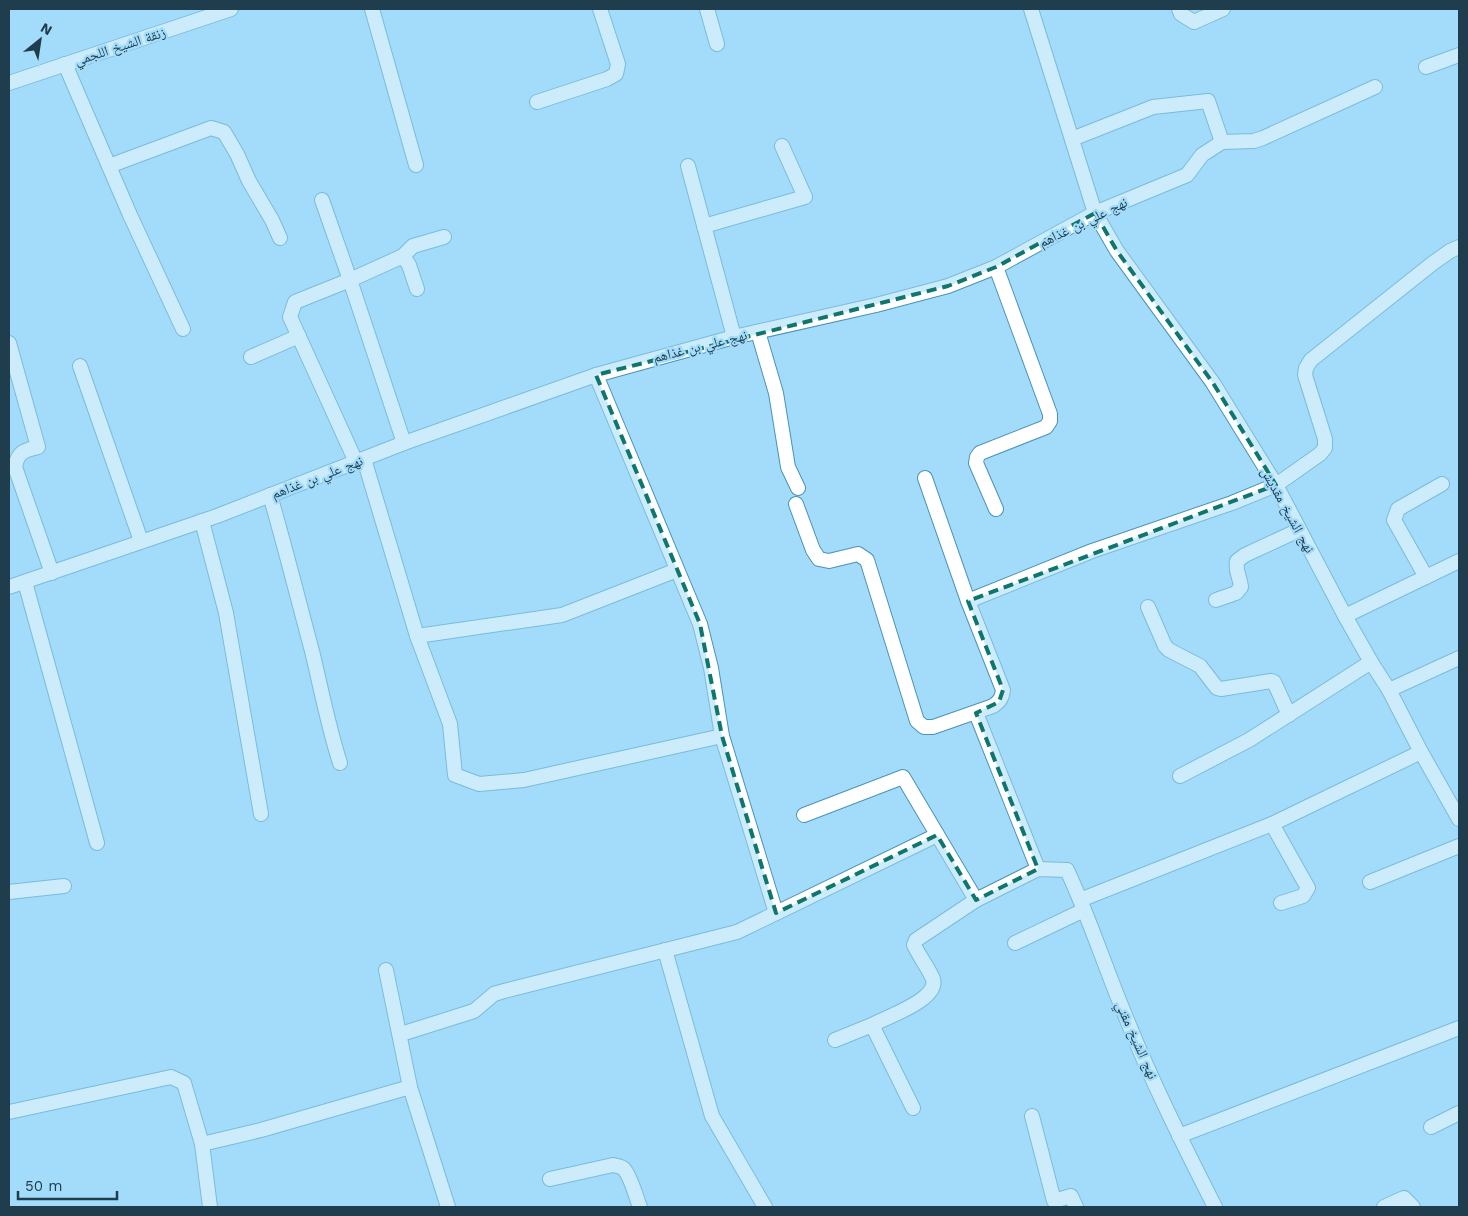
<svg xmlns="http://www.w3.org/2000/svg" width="1468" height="1216" viewBox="0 0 1468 1216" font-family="'Work Sans','Noto Naskh Arabic',sans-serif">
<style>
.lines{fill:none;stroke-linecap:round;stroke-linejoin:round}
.minor-casing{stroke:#4a93b6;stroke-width:16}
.minor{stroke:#fff;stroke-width:14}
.marked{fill:none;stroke:#0f766e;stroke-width:4;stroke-dasharray:10 6;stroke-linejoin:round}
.labels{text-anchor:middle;stroke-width:4.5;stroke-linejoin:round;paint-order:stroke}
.street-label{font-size:14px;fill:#1f3d4c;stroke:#a3dcfa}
</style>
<rect width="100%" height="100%" fill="#a3dcfa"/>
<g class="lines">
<defs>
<g id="minor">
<polyline points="372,9 416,165"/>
<polyline points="707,9 717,44"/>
<polyline points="1031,9 1095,213 1117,251 1213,383 1276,485 1345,616 1371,662 1389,690 1421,752 1459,819"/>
<polyline points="1179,9 1181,14 1194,22 1223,9"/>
<polyline points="65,64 130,215 183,329"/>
<polyline points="1426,67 1459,55"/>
<polyline points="9,83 231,9"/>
<polyline points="537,102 607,79 616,74 618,64 600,9"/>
<polyline points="1072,139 1153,107 1208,101 1222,142"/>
<polyline points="109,166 211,128 224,132 237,154 249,181 272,220 280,238"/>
<polyline points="688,166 734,337"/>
<polyline points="322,200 350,280 295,302 290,317 356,462"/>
<polyline points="704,226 805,197 782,146"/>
<polyline points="403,256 409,265 417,289"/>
<polyline points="996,267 1050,414 1050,421 1046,427 980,453 977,457 976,463 996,509"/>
<polyline points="758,332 776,393 788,467 798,488"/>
<path d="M9,343L38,447C24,451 18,451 15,467L52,573"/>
<polyline points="251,357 299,336"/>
<polyline points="80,366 141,541"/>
<polyline points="596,375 700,624 711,668 722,736 776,913"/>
<polyline points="404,443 350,280 403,256 413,246 444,237"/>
<polyline points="364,459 417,636 562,615 677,570"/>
<path d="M270,495C285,547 298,599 312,651C321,688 328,726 340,763"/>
<path d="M796,504L813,550L819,559L829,561L858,554L867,560L917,721L924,727H933L993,706C1000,701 1002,698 1003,690L968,601L925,478"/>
<polyline points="202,521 226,613 261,814"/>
<polyline points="1426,577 1394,520 1398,509 1442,484"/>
<polyline points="25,582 97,843"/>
<polyline points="9,587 217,516 404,443 596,375 734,337 876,305 948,286 996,267 1095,213 1187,175 1202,155 1222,142 1254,141 1263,138 1375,87"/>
<path d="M1216,600L1236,593L1241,587C1240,576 1235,572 1237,561L1245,555L1299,530"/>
<polyline points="968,601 1092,551 1232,503 1276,485 1320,454 1325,448 1325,439 1305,375 1306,368 1311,360 1433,263 1450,251 1459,247"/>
<polyline points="1148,607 1165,646 1169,650 1200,666 1217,688 1221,689 1271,681 1274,682 1289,715"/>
<polyline points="1345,616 1459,561"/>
<polyline points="417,636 450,724 455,775 479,784 524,780 722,736"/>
<polyline points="1389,690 1459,658"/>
<polyline points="976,713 1038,869"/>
<polyline points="1180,776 1249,740 1371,662"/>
<polyline points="804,815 903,777 976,900"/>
<polyline points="1272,824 1308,888 1303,896 1281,903"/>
<polyline points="1370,882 1459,846"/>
<polyline points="9,892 64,886"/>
<polyline points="1080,900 1272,824 1421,752"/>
<polyline points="1015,943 1084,910"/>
<polyline points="665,950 712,1116 765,1207"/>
<polyline points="386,970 410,1087 448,1207"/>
<polyline points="401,1034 474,1011 494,994 504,991 737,932 937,835"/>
<polyline points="835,1040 872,1025"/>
<path d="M913,1108L872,1025C886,1017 939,1000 933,979C930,971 918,954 914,945L916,940L976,900L1038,869L1067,870C1089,917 1105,967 1125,1015C1151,1080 1183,1144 1215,1207"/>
<polyline points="9,1112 171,1077 184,1083 202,1144 210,1207"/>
<polyline points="1032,1116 1054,1201 1071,1196 1076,1207"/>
<polyline points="1431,1127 1459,1113"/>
<polyline points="1179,1136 1459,1028"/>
<polyline points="202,1144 261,1130 410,1087"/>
<path d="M550,1179L613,1165C617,1166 621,1166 624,1169C631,1177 636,1197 640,1207"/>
<polyline points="1384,1207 1404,1198 1413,1207"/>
</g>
</defs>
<use href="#minor" class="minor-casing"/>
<use href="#minor" class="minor"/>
</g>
<path d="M0 0H1468V1216H0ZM1095,213L1117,251L1213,383L1276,485L968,601L1003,690L999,702L976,713L1038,869L976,900L937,835L776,913L722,736L700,624L596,375L948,286L996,267Z" fill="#a3dcfa" fill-opacity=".55" fill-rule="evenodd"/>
<path class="marked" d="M1095,213L1117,251L1213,383L1276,485L968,601L1003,690L999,702L976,713L1038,869L976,900L937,835L776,913L722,736L700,624L596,375L948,286L996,267Z"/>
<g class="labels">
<g class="street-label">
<text transform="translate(120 46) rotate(-18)" y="5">زنقة الشيخ اللجمي</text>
<text transform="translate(1083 222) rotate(-26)" y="5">نهج علي بن غذاهم</text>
<text transform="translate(700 346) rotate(-14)" y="5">نهج علي بن غذاهم</text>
<text transform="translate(317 477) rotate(-21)" y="5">نهج علي بن غذاهم</text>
<text transform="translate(1288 510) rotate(61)" y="5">نهج الشيخ مقديش</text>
<text transform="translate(1137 1040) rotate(66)" y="5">نهج الشيخ مقني</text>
</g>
</g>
<rect width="1468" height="1216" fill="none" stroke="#1f3d4c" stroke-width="20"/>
<g transform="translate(40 40) rotate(30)" stroke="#a3dcfa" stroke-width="4" paint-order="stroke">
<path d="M0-4L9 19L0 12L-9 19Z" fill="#1f3d4c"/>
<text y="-8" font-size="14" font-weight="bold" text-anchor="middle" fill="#1f3d4c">N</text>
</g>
<path d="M18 1191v8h99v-8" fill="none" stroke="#1f3d4c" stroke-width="2.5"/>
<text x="25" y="1191" font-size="15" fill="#1f3d4c" stroke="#a3dcfa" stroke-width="4" paint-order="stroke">50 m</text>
</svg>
